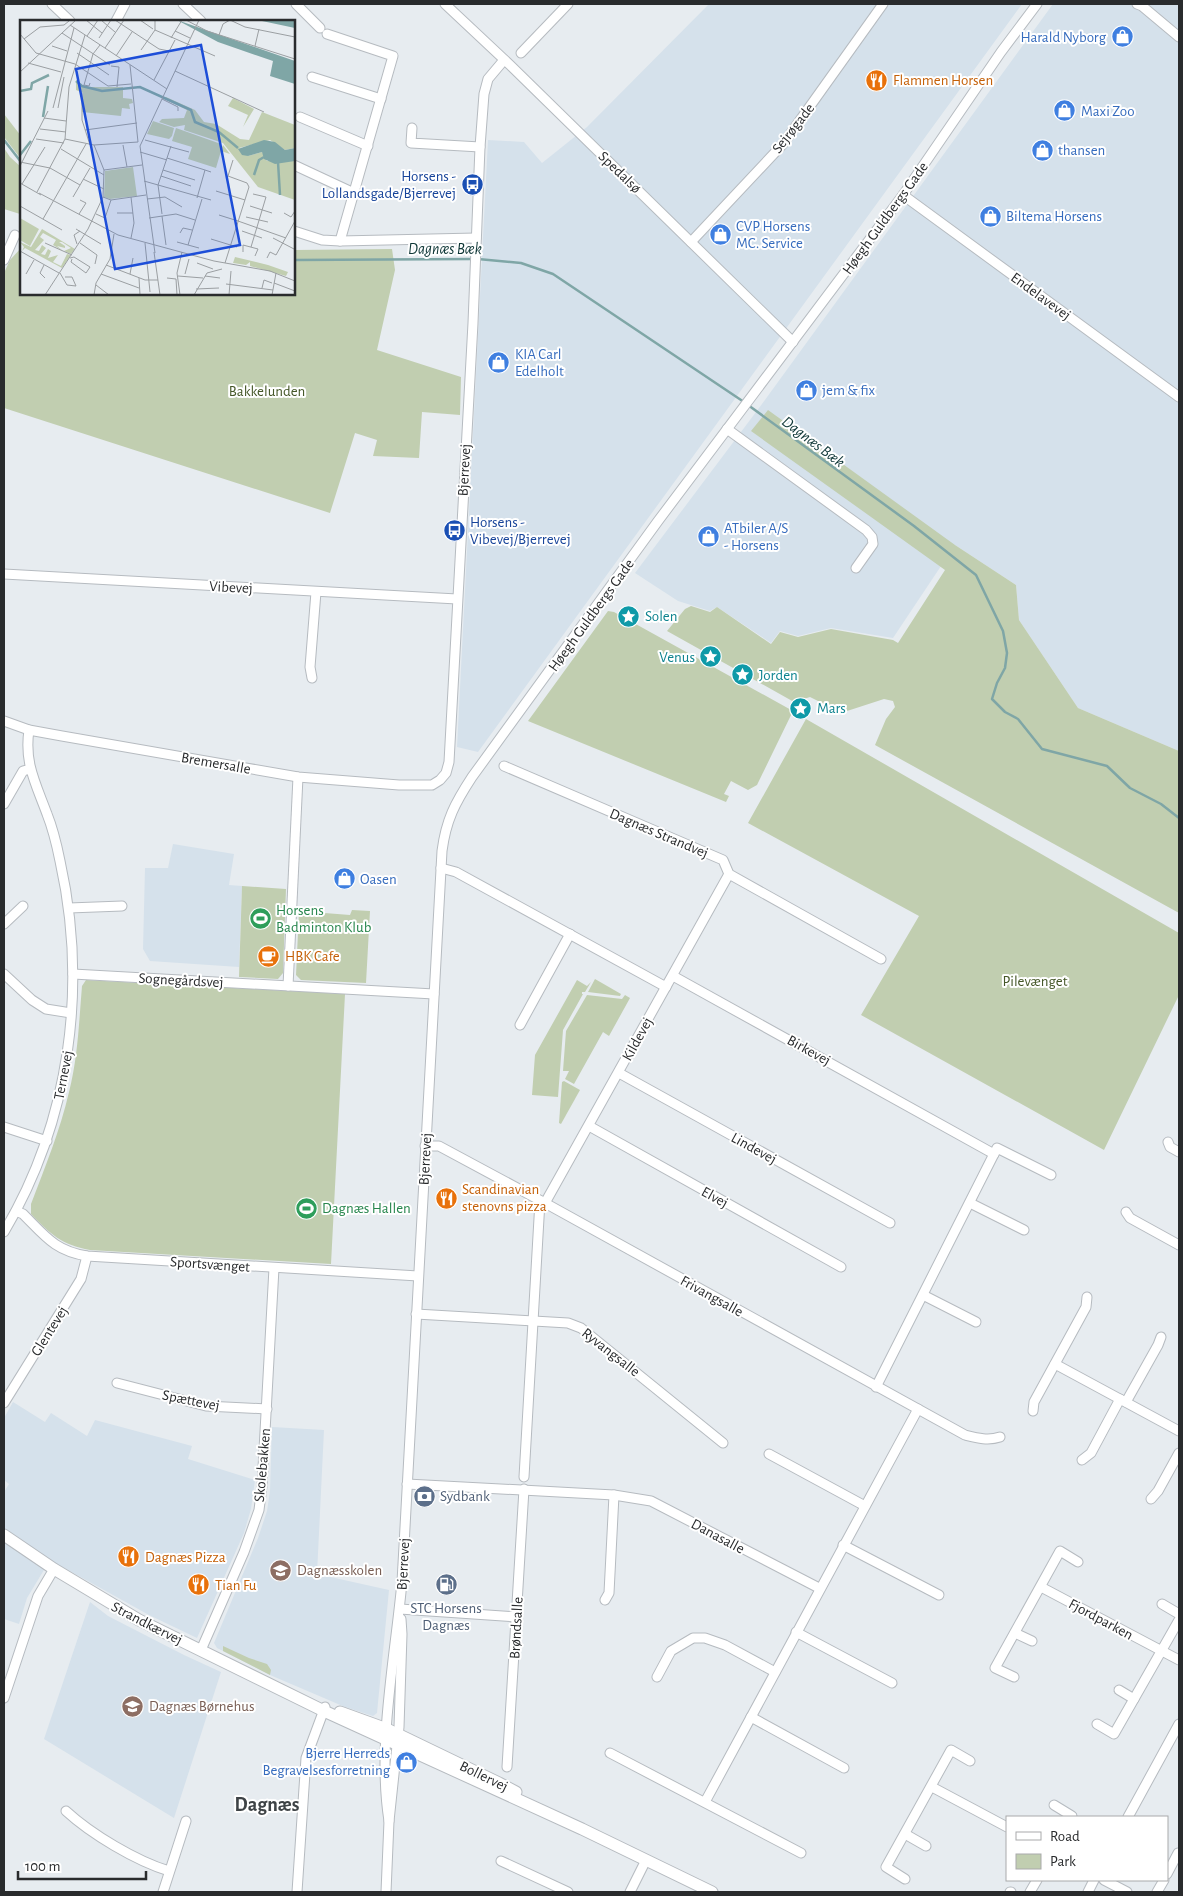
<svg xmlns="http://www.w3.org/2000/svg" width="1183" height="1896" viewBox="0 0 1183 1896" font-family="'Alegreya Sans',sans-serif">
<style>
.built{fill:#d5e1eb}
.green{fill:#c1ceb0}
.lines{fill:none;stroke-linecap:round;stroke-linejoin:round}
.stream{stroke:#7fa6a6;stroke-width:2.5}
.minor-casing{stroke:#b6bbc0;stroke-width:11}
.major-casing{stroke:#b6bbc0;stroke-width:13}
.minor{stroke:#fff;stroke-width:9}
.major{stroke:#fff;stroke-width:11}
.labels{text-anchor:middle;stroke-width:4;stroke-linejoin:round;paint-order:stroke}
.shop-label{font-size:15px;fill:#366cbe;stroke:#fff;text-anchor:start}
.food-label{font-size:15px;fill:#c56008;stroke:#fff;text-anchor:start}
.street-label{font-size:15px;fill:#292b2d;stroke:#fff}
.transit-label{font-size:15px;fill:#164399;stroke:#fff;text-anchor:end}
.park-label{font-size:15px;fill:#455728;stroke:#fff}
.culture-label{font-size:15px;fill:#0d838f;stroke:#fff;text-anchor:start}
.leisure-label{font-size:15px;fill:#27864d;stroke:#fff;text-anchor:start}
.service-label{font-size:15px;fill:#4e5e75;stroke:#fff;text-anchor:start}
.education-label{font-size:15px;fill:#785e54;stroke:#fff;text-anchor:start}
.water-label{font-size:16px;font-style:italic;fill:#0f3737;stroke:#fff}
.district-label{font-size:20px;font-weight:bold;fill:#3e4346;stroke:#fff}
.inset-river{fill:none;stroke:#7fa6a6;stroke-width:2.5}
.inset-road{fill:none;stroke:#9b9fa2;stroke-width:1}
.view{fill:#1d4ed8;fill-opacity:0.15;stroke:#1d4ed8;stroke-width:2.5}
.inset-edge{fill:none;stroke:#292b2d;stroke-width:2.5}
</style>
<rect width="100%" height="100%" fill="#e7ecf0"/>
<g class="built">
<polygon points="709,4 1022,4 478,752 457,747 488,140 524,142 542,163 587,127"/>
<polygon points="1053,4 1179,4 1179,751 1078,708 1019,620 1016,585 955,545 893,638 831,628 798,636 780,631 771,643 717,607 710,611 678,601 635,573 759,408"/>
<polygon points="173,844 234,854 229,885 242,886 239,967 150,961 143,949 145,868 168,868"/>
<polygon points="13,1402 45,1422 51,1413 87,1436 95,1420 192,1446 188,1459 255,1480 251,1509 244,1533 197,1638 149,1615 50,1560 27,1598 19,1624 4,1619 4,1492 9,1484 4,1480 4,1418"/>
<polygon points="272,1427 324,1430 317,1574 389,1590 377,1713 373,1716 345,1707 270,1675 223,1651 217,1648 214,1643 258,1538 267,1511 270,1491"/>
<polygon points="90,1602 108,1616 184,1655 221,1672 174,1818 44,1739"/>
</g>
<g class="green">
<polygon points="4,114 21,136 21,159 4,137"/>
<polygon points="4,148 10,157 21,167 20,214 4,209"/>
<polygon points="21,248 21,294 294,294 294,250 392,249 395,270 377,350 461,377 460,415 422,412 419,458 373,456 377,440 355,433 330,513 4,408 4,273 10,260"/>
<polygon points="768,410 955,545 1016,585 1019,620 1078,708 1179,751 1179,913 875,745 886,719 895,707 893,701 884,699 844,712 838,711 810,697 794,702 667,631 685,609 691,606 710,612 717,607 771,644 780,632 798,637 831,629 893,640 898,643 945,570 751,431"/>
<polygon points="608,611 614,612 793,711 757,785 748,790 731,781 724,794 729,796 726,802 528,721"/>
<polygon points="806,719 1179,933 1179,995 1104,1150 861,1015 919,916 748,823"/>
<polygon points="242,886 286,889 283,973 278,979 239,977"/>
<polygon points="352,910 370,911 366,983 301,980 296,975 299,911 350,915"/>
<polygon points="595,979 621,994 620,996 588,992"/>
<path d="M86,980L345,994L331,1264L90,1250C62,1245 50,1234 31,1214V1204C45,1167 60,1131 69,1092C78,1057 79,1021 82,986Z"/>
<polygon points="577,980 587,986 591,982 585,992 582,992 582,994 583,994 563,1030 558,1097 532,1095 535,1055"/>
<polygon points="587,995 622,999 625,995 630,998 609,1036 603,1032 574,1084 565,1079 569,1071 563,1071 566,1031"/>
<polygon points="564,1081 580,1090 561,1124 559,1123 562,1082"/>
<polygon points="223,1646 249,1658 267,1664 271,1670 270,1675 223,1651"/>
</g>
<g class="lines">
<g class="stream">
<polyline points="4,140 21,162"/>
<polyline points="478,259 521,263 553,274 744,402"/>
<polyline points="294,260 472,259"/>
<polyline points="748,405 914,526 976,575 1003,631 1007,653 1005,668 997,683 992,699 1005,712 1018,719 1042,749 1107,766 1130,788 1161,804 1179,818"/>
</g>
<defs>
<g id="minor">
<polyline points="52,4 70,21"/>
<polyline points="183,4 201,21"/>
<polyline points="296,4 320,28"/>
<polyline points="445,4 510,65 793,342"/>
<polyline points="1137,4 1142,6 1179,37"/>
<polyline points="116,21 125,4"/>
<polyline points="327,34 393,56 340,241"/>
<polyline points="521,53 568,4"/>
<polyline points="312,77 381,99"/>
<polyline points="300,117 368,146"/>
<polyline points="412,128 411,143 480,147"/>
<polyline points="294,165 354,193"/>
<polyline points="903,195 1179,397"/>
<polyline points="294,231 322,240 340,241 476,238"/>
<polyline points="691,242 783,144 883,4"/>
<polyline points="4,260 15,235"/>
<polyline points="727,429 866,530 872,537 873,544 856,568"/>
<polyline points="4,574 457,599"/>
<polyline points="312,678 310,667 316,592"/>
<polyline points="4,721 29,730 62,736 298,777 399,785 432,785 440,780 446,773 449,762 473,323 480,147 484,94 488,79 504,60"/>
<polyline points="504,766 723,860 729,874 881,959"/>
<polyline points="4,804 23,771 30,769"/>
<polyline points="441,868 456,872 666,987"/>
<polyline points="69,908 122,906"/>
<polyline points="4,924 23,906"/>
<polyline points="4,974 32,1000 46,1009 71,1013"/>
<polyline points="73,974 434,994"/>
<polyline points="673,976 994,1154"/>
<polyline points="288,986 298,777"/>
<polyline points="520,1025 570,934"/>
<polyline points="619,1073 890,1223"/>
<polyline points="589,1126 841,1267"/>
<polyline points="4,1127 47,1141"/>
<polyline points="1168,1142 1170,1147 1179,1152"/>
<path d="M425,1146H439L545,1203L965,1435C977,1438 988,1441 1000,1437"/>
<polyline points="545,1203 729,874"/>
<polyline points="970,1203 1024,1230"/>
<path d="M16,1211L23,1214C45,1236 55,1251 87,1256L418,1276"/>
<polyline points="1126,1212 1130,1218 1179,1245"/>
<path d="M4,1232C70,1121 88,987 60,861C57,846 53,829 47,814C36,784 24,763 29,730"/>
<polyline points="923,1295 976,1322"/>
<polyline points="416,1314 568,1323 581,1328 723,1443"/>
<polyline points="1055,1364 1179,1431"/>
<polyline points="117,1383 206,1406 267,1409"/>
<polyline points="876,1387 997,1148 1051,1175"/>
<polyline points="1126,1402 1158,1345 1161,1337"/>
<polyline points="4,1403 81,1279 87,1256"/>
<polyline points="1033,1411 1034,1402 1086,1307 1087,1297"/>
<polyline points="769,1454 865,1506"/>
<polyline points="1082,1460 1091,1453 1120,1399"/>
<polyline points="524,1477 540,1201"/>
<polyline points="407,1484 614,1495 651,1501 819,1588"/>
<polyline points="1151,1499 1158,1491 1179,1453"/>
<polyline points="843,1545 939,1595"/>
<polyline points="1041,1587 1179,1660"/>
<polyline points="605,1600 609,1593 614,1495"/>
<polyline points="1162,1604 1179,1614"/>
<polyline points="400,1609 517,1617"/>
<polyline points="796,1632 892,1683"/>
<polyline points="1015,1633 1032,1641"/>
<polyline points="201,1650 244,1552 259,1510 262,1486 274,1268"/>
<polyline points="657,1677 671,1651 693,1638 705,1638 725,1645 775,1672"/>
<polyline points="1014,1677 995,1668 1060,1551 1078,1562"/>
<polyline points="1119,1690 1134,1699"/>
<polyline points="4,1698 38,1596 54,1569"/>
<polyline points="751,1717 844,1768"/>
<polyline points="1097,1724 1114,1734 1179,1620"/>
<polyline points="610,1753 801,1853"/>
<polyline points="507,1767 524,1489"/>
<polyline points="932,1787 1007,1827"/>
<polyline points="705,1802 918,1409"/>
<polyline points="1054,1805 1072,1816 1072,1817"/>
<path d="M66,1811C91,1834 136,1861 169,1871"/>
<polyline points="1128,1817 1179,1724"/>
<path d="M389,1821C377,1745 395,1658 402,1582L442,851C446,820 455,803 472,777L658,521L903,195L1001,52L1037,4"/>
<polyline points="905,1834 926,1846"/>
<polyline points="501,1861 568,1892"/>
<polyline points="1167,1874 1178,1853"/>
<polyline points="905,1879 886,1867 951,1750 970,1761"/>
<polyline points="1104,1880 1127,1892"/>
<polyline points="163,1892 186,1821"/>
<polyline points="297,1892 306,1758 325,1707"/>
<polyline points="386,1892 389,1821 399,1727 402,1634 401,1619"/>
<polyline points="630,1892 646,1860"/>
<polyline points="1010,1892 1011,1892"/>
<polyline points="1030,1892 1037,1880"/>
<polyline points="1088,1892 1094,1880"/>
<polyline points="1157,1892 1164,1880"/>
</g>
<g id="major">
<polyline points="4,1535 54,1569 139,1620 324,1711 582,1829 712,1892"/>
<polyline points="340,1712 387,1729 499,1783 516,1792"/>
</g>
</defs>
<use href="#minor" class="minor-casing"/>
<use href="#major" class="major-casing"/>
<use href="#minor" class="minor"/>
<use href="#major" class="major"/>
</g>
<defs>
<symbol id="shop-disc" viewBox="-11 -11 22 22"><circle r="9.5" fill="#3f7fe0" stroke="#fff"/><path d="M-5-2.5h2.3a2.7 3.5 0 0 1 5.4 0H5L5.5 6h-11ZM-1.5-2.5h3a1.5 2.3 0 0 0-3 0Z" fill="#fff"/></symbol>
<symbol id="restaurant-disc" viewBox="-11 -11 22 22"><circle r="9.5" fill="#e8710a" stroke="#fff"/><path d="M-5-6h1v4h1v-4h1v4h1v-4h1v5L-1.5 .5V6h-2V.5L-5-1ZM5-6V6H3V1.5H1.5Q1.5-4 5-6Z" fill="#fff"/></symbol>
<symbol id="bus-disc" viewBox="-11 -11 22 22"><circle r="9.5" fill="#1a4fb4" stroke="#fff"/><path d="M-5-6H5V4H4V6H2V4H-2V6H-4V4H-5ZM-3.5-4V0h7V-4ZM-3.5 1.2v1.5H-2V1.2ZM2 1.2v1.5H3.5V1.2Z" fill="#fff"/></symbol>
<symbol id="sight-disc" viewBox="-11 -11 22 22"><circle r="9.5" fill="#0f9aa8" stroke="#fff"/><path d="M0-6L1.8-2.2L6-1.7L2.9 1.2L3.7 5.4L0 3.3L-3.7 5.4L-2.9 1.2L-6-1.7L-1.8-2.2Z" fill="#fff"/></symbol>
<symbol id="stadium-disc" viewBox="-11 -11 22 22"><circle r="9.5" fill="#2e9e5b" stroke="#fff"/><path d="M0-5a6.5 5 0 1 0 0 10a6.5 5 0 1 0 0-10ZM-3.5-1.8h7v3.6h-7Z" fill="#fff"/></symbol>
<symbol id="cafe-disc" viewBox="-11 -11 22 22"><circle r="9.5" fill="#e8710a" stroke="#fff"/><path d="M-5.5-4.5H6V0H3Q3 3.5 0 3.5H-2.5Q-5.5 3.5-5.5 0ZM3-3.2v2h1.7v-2ZM-6 4.5H4V6H-6Z" fill="#fff"/></symbol>
<symbol id="bank-disc" viewBox="-11 -11 22 22"><circle r="9.5" fill="#5c6f8a" stroke="#fff"/><path d="M-6-4H6V4H-6ZM0-2.3a2.3 2.3 0 1 0 0 4.6a2.3 2.3 0 1 0 0-4.6Z" fill="#fff"/></symbol>
<symbol id="school-disc" viewBox="-11 -11 22 22"><circle r="9.5" fill="#8d6e63" stroke="#fff"/><path d="M0-5L7-2L0 1L-7-2ZM-4 1L0 2.5L4 1V4Q0 6-4 4Z" fill="#fff"/></symbol>
<symbol id="fuel-disc" viewBox="-11 -11 22 22"><circle r="9.5" fill="#5c6f8a" stroke="#fff"/><path d="M-5.5-6h7V0h2V4h1.3V-2.5L3-4.5l.8-.8L6-3V5H2.5V1h-1V6h-7ZM-4.2-4.7v3.2H.2V-4.7Z" fill="#fff"/></symbol>
</defs>
<g fill-rule="evenodd">
<use href="#shop-disc" x="1110" y="24" width="25" height="25"/>
<use href="#restaurant-disc" x="864" y="68" width="25" height="25"/>
<use href="#shop-disc" x="1052" y="98" width="25" height="25"/>
<use href="#shop-disc" x="1030" y="138" width="25" height="25"/>
<use href="#bus-disc" x="460" y="172" width="25" height="25"/>
<use href="#shop-disc" x="978" y="204" width="25" height="25"/>
<use href="#shop-disc" x="708" y="222" width="25" height="25"/>
<use href="#shop-disc" x="486" y="350" width="25" height="25"/>
<use href="#shop-disc" x="794" y="378" width="25" height="25"/>
<use href="#bus-disc" x="442" y="518" width="25" height="25"/>
<use href="#shop-disc" x="696" y="524" width="25" height="25"/>
<use href="#sight-disc" x="616" y="604" width="25" height="25"/>
<use href="#sight-disc" x="698" y="644" width="25" height="25"/>
<use href="#sight-disc" x="730" y="662" width="25" height="25"/>
<use href="#sight-disc" x="788" y="696" width="25" height="25"/>
<use href="#shop-disc" x="332" y="866" width="25" height="25"/>
<use href="#stadium-disc" x="248" y="906" width="25" height="25"/>
<use href="#cafe-disc" x="256" y="944" width="25" height="25"/>
<use href="#restaurant-disc" x="434" y="1186" width="25" height="25"/>
<use href="#stadium-disc" x="294" y="1196" width="25" height="25"/>
<use href="#bank-disc" x="412" y="1484" width="25" height="25"/>
<use href="#restaurant-disc" x="116" y="1544" width="25" height="25"/>
<use href="#school-disc" x="268" y="1558" width="25" height="25"/>
<use href="#restaurant-disc" x="186" y="1572" width="25" height="25"/>
<use href="#fuel-disc" x="434" y="1572" width="25" height="25"/>
<use href="#school-disc" x="120" y="1694" width="25" height="25"/>
<use href="#shop-disc" x="394" y="1750" width="25" height="25"/>
</g>
<g class="labels">
<g class="shop-label">
<text x="1106" y="42" text-anchor="end">Harald Nyborg</text>
<text x="1081" y="116">Maxi Zoo</text>
<text x="1058" y="155">thansen</text>
<text x="1006" y="221">Biltema Horsens</text>
<text x="736" y="231">CVP Horsens<tspan x="736" dy="17">MC. Service</tspan></text>
<text x="515" y="359">KIA Carl<tspan x="515" dy="17">Edelholt</tspan></text>
<text x="822" y="395">jem &amp; fix</text>
<text x="724" y="533">ATbiler A/S<tspan x="724" dy="17">- Horsens</tspan></text>
<text x="360" y="884">Oasen</text>
<text x="390" y="1758" text-anchor="end">Bjerre Herreds<tspan x="390" dy="17">Begravelsesforretning</tspan></text>
</g>
<g class="food-label">
<text x="893" y="85">Flammen Horsen</text>
<text x="285" y="961">HBK Cafe</text>
<text x="462" y="1194">Scandinavian<tspan x="462" dy="17">stenovns pizza</tspan></text>
<text x="145" y="1562">Dagnæs Pizza</text>
<text x="215" y="1590">Tian Fu</text>
</g>
<g class="street-label">
<text transform="translate(793 128) rotate(-52)" y="5">Sejrøgade</text>
<text transform="translate(620 172) rotate(44)" y="5">Spedalsø</text>
<text transform="translate(885 218) rotate(-54)" y="5">Høegh Guldbergs Gade</text>
<text transform="translate(1041 296) rotate(36)" y="5">Endelavevej</text>
<text transform="translate(464 470) rotate(-87)" y="5">Bjerrevej</text>
<text transform="translate(231 587) rotate(3)" y="5">Vibevej</text>
<text transform="translate(591 615) rotate(-54)" y="5">Høegh Guldbergs Gade</text>
<text transform="translate(216 763) rotate(10)" y="5">Bremersalle</text>
<text transform="translate(659 833) rotate(23)" y="5">Dagnæs Strandvej</text>
<text transform="translate(181 980) rotate(3)" y="5">Sognegårdsvej</text>
<text transform="translate(637 1039) rotate(-61)" y="5">Kildevej</text>
<text transform="translate(809 1050) rotate(29)" y="5">Birkevej</text>
<text transform="translate(63 1075) rotate(-79)" y="5">Ternevej</text>
<text transform="translate(754 1148) rotate(29)" y="5">Lindevej</text>
<text transform="translate(425 1159) rotate(-87)" y="5">Bjerrevej</text>
<text transform="translate(715 1197) rotate(29)" y="5">Elvej</text>
<text transform="translate(210 1264) rotate(4)" y="5">Sportsvænget</text>
<text transform="translate(712 1296) rotate(29)" y="5">Frivangsalle</text>
<text transform="translate(49 1331) rotate(-58)" y="5">Glentevej</text>
<text transform="translate(611 1352) rotate(38)" y="5">Ryvangsalle</text>
<text transform="translate(191 1400) rotate(11)" y="5">Spættevej</text>
<text transform="translate(262 1465) rotate(-85)" y="5">Skolebakken</text>
<text transform="translate(718 1536) rotate(28)" y="5">Danasalle</text>
<text transform="translate(403 1564) rotate(-87)" y="5">Bjerrevej</text>
<text transform="translate(1101 1619) rotate(28)" y="5">Fjordparken</text>
<text transform="translate(147 1623) rotate(27)" y="5">Strandkærvej</text>
<text transform="translate(516 1628) rotate(-87)" y="5">Brøndsalle</text>
<text transform="translate(484 1776) rotate(26)" y="5">Bollervej</text>
</g>
<g class="transit-label">
<text x="456" y="181">Horsens -<tspan x="456" dy="17">Lollandsgade/Bjerrevej</tspan></text>
<text x="470" y="527" text-anchor="start">Horsens -<tspan x="470" dy="17">Vibevej/Bjerrevej</tspan></text>
</g>
<g class="park-label">
<text x="267" y="396">Bakkelunden</text>
<text x="1035" y="986">Pilevænget</text>
</g>
<g class="culture-label">
<text x="645" y="621">Solen</text>
<text x="695" y="662" text-anchor="end">Venus</text>
<text x="759" y="680">Jorden</text>
<text x="817" y="713">Mars</text>
</g>
<g class="leisure-label">
<text x="276" y="915">Horsens<tspan x="276" dy="17">Badminton Klub</tspan></text>
<text x="322" y="1213">Dagnæs Hallen</text>
</g>
<g class="service-label">
<text x="440" y="1501">Sydbank</text>
<text x="446" y="1613" text-anchor="middle">STC Horsens<tspan x="446" dy="17">Dagnæs</tspan></text>
</g>
<g class="education-label">
<text x="297" y="1575">Dagnæsskolen</text>
<text x="149" y="1711">Dagnæs Børnehus</text>
</g>
<g class="water-label">
<text x="445" y="254">Dagnæs Bæk</text>
<text transform="translate(814 441) rotate(37)" y="6">Dagnæs Bæk</text>
</g>
<g class="district-label">
<text x="267" y="1811">Dagnæs</text>
</g>
</g>
<g transform="translate(20 20)">
<rect width="275" height="275" fill="#e7ecf0"/>
<path d="M56,61L64,67H103V78L112,79L113,83L109,84L110,89L102,88L101,96L62,92L63,73L56,70ZM146,77L175,90L184,102L196,104L220,119L229,120L242,92L275,105V128L265,130L250,120L219,128L228,136L242,132L247,141H275V180L238,167L203,123L164,110L165,105L154,107L139,102L142,99L164,98L167,90L144,79ZM213,78L240,92L234,89L223,107L228,95L208,86ZM133,101L154,108L152,116L149,119L127,114ZM156,108L201,124V130L203,125L210,134L201,131L196,148L168,139L172,127L152,121ZM113,147L117,176L90,179L84,177L85,151ZM0,198L19,209L10,226L0,220ZM22,209L55,229L51,234L44,231L51,228L42,222H39L45,226V228L37,226L43,231L33,225L36,220L23,213L20,217L24,220L15,230L19,231L22,225L26,228L21,234L25,235L28,229L31,231L28,238L38,235L33,242L41,246L47,234L51,235L42,248L5,228L2,231L4,227L0,222L11,227ZM215,237L248,245L268,252L266,256L230,246V242L226,245L213,243Z" fill="#c1ceb0"/>
<path d="M157,0L275,41V64L250,56L253,41L198,22ZM242,0H275V8L242,1ZM244,120L255,122L265,130L275,128V141L255,144L244,139L242,132L228,136L222,135L218,129Z" fill="#7fa6a6"/>
<path class="inset-river" d="M56,61L62,66L82,71L120,67L171,90L175,102L199,112L218,128M0,71L11,69L12,63L29,55M23,97L28,66M0,135L11,121M258,142L260,175M234,155L239,140L244,137"/>
<path class="inset-road" d="M66,0L82,13M81,0L95,12M95,0L139,29L149,31M120,0L133,9M166,0L187,11L275,39M210,0L225,7L275,17M50,5L147,69M135,10L195,36M155,11L170,18M42,13L90,45M0,14L16,33L55,44L88,66L111,64M199,15L203,4L210,0M67,16L78,0M79,18L91,0M151,18L162,0M4,19L20,7L44,5L49,1M32,26L47,31M235,26L239,9M85,28L104,0M121,30L135,10V0M57,33L89,55M96,36L112,12M8,43L41,52M91,46L99,47L97,67M155,51L244,92M0,52L56,0M134,60L155,20M70,63L69,66L64,65L73,34L80,25M62,73V100L70,125M142,79L158,87V91M33,88L54,8M38,88L44,57M24,98L46,101M20,109L46,112M65,110L117,103M16,119L44,123M45,119L74,125L118,122L110,45M125,120L169,132M103,125L107,147M41,129L84,155M120,132L147,140M147,138L185,150M0,142L30,148L60,165M0,146L28,91M84,150L122,145M143,150L175,160M141,156L171,166M63,159L84,169M124,161L191,180M0,163L21,175M2,164L25,127M138,165L151,126M138,165L142,194M196,171L225,180M17,172L45,119L49,67L65,15M19,173L98,215L194,241L250,251L275,261M53,177L70,148M83,177L91,180L126,175M111,177L114,203L111,218M177,178L185,150L191,152M127,179L145,177L162,187M0,186L42,210M230,186L252,193M97,193H113M264,193L271,197L275,191M59,194L66,183L60,180M76,194L85,198L91,180M199,195L218,201M142,196L146,225M226,197L248,202M129,198L156,194L175,200M23,199L66,124M218,201L266,218M56,209L81,224M222,211L242,218M160,213L163,208L172,210M253,218L274,229M191,219L217,227M157,222L179,228M25,223L52,235M60,223L77,235L75,244M125,223L130,272M57,224L54,215L60,211M168,225L182,179M231,227L246,177L233,174M0,231L39,253M134,232L140,275M223,232V225L238,229L235,236M135,233L120,126L179,0M50,238L54,237L70,247L66,253L51,242L52,239M247,238L250,232L256,235L275,201M177,243L193,249M205,243L229,167L227,163L208,156L213,140M24,245L20,253L25,258M86,245L125,260H138M40,253L47,265L56,266L52,257H45M6,254L14,240M81,254L119,268M110,254L113,238M165,254L169,239M158,256L183,258M185,256L200,258M119,258L120,275M147,258L156,259L157,275M254,263L275,271M206,264L253,270M76,265L89,275M242,268L244,260L252,263M176,269L199,268M25,275L68,209L83,177L84,150L74,125M74,275L76,263L90,239L94,214M160,275L157,253L162,232M174,275L187,253L202,249M209,275L211,251M252,275L256,253"/>
<path class="view" d="M181,25L220,225L95,249L56,49Z"/>
<rect width="275" height="275" class="inset-edge"/>
</g>
<rect width="1183" height="1896" fill="none" stroke="#292b2d" stroke-width="10"/>
<rect x="1006" y="1816" width="162" height="65" fill="#ffffff" stroke="#a9aaab"/>
<rect x="1016" y="1832" width="25" height="8" fill="#ffffff" stroke="#a9aaab"/>
<text x="1050" y="1841" font-size="15" fill="#292b2d">Road</text>
<rect x="1016" y="1854" width="25" height="15" fill="#c1ceb0" stroke="#a9aaab"/>
<text x="1050" y="1866" font-size="15" fill="#292b2d">Park</text>
<path d="M18 1871v8h128v-8" fill="none" stroke="#292b2d" stroke-width="2.5"/>
<text x="25" y="1871" font-size="15" fill="#292b2d" stroke="#ffffff" stroke-width="4" paint-order="stroke">100 m</text>
</svg>
